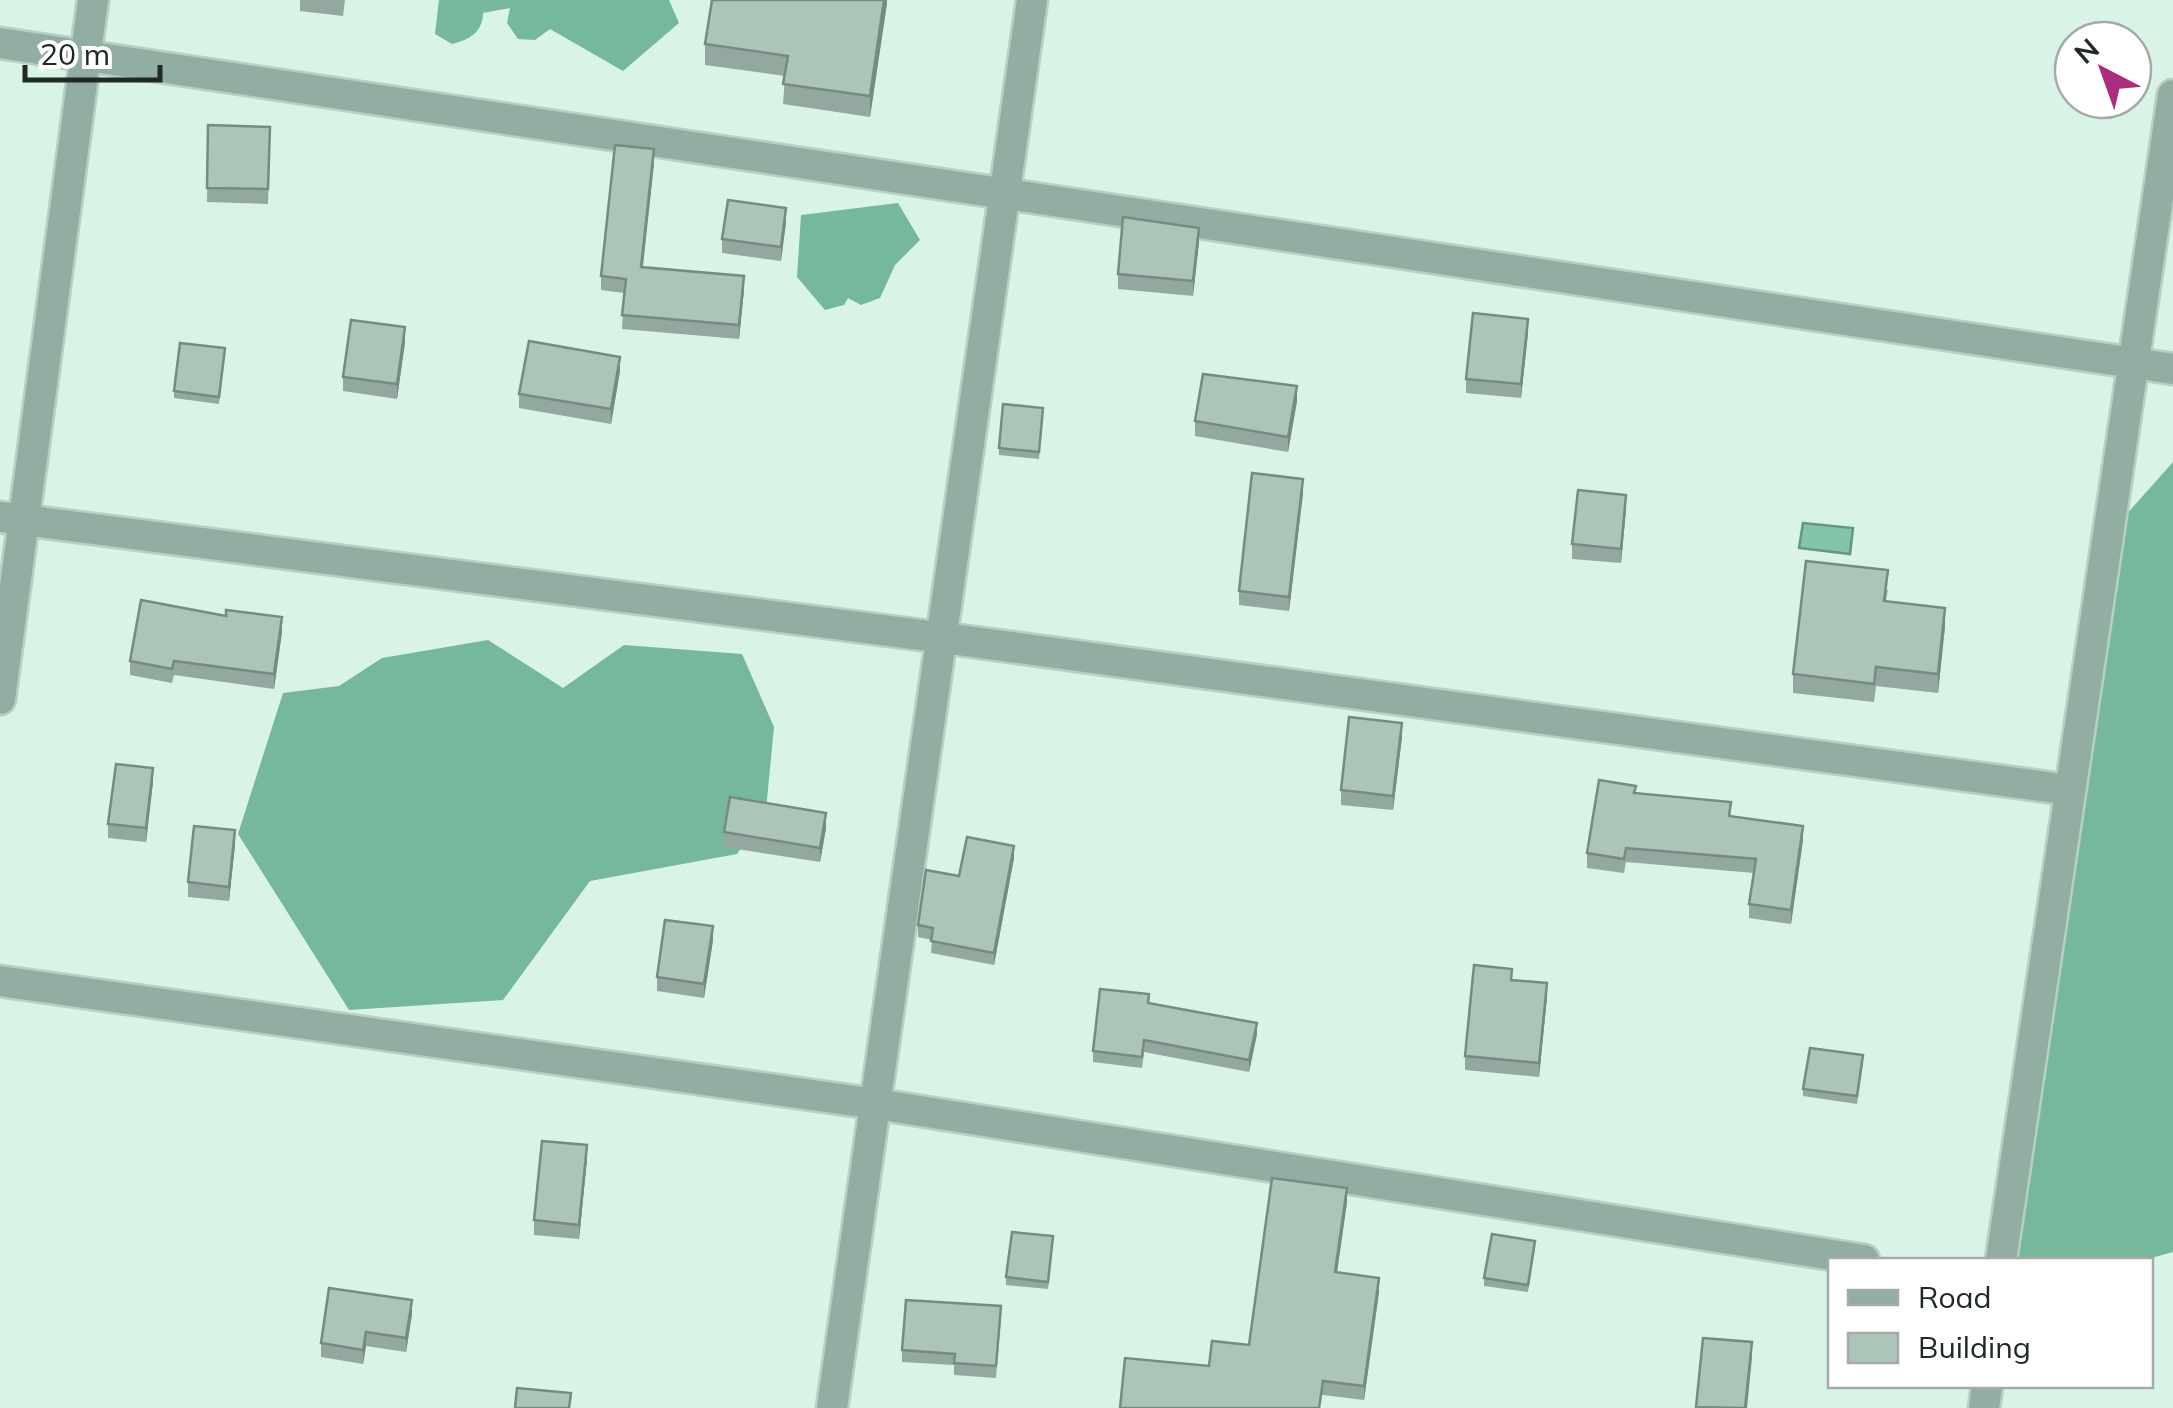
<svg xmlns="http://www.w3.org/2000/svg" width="2173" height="1408" viewBox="0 0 2173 1408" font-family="Mulish,sans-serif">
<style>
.forest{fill:#75b89c}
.water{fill:#82c5a9;stroke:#659681;stroke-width:2.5}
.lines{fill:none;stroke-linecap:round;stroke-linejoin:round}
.minor-casing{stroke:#b8d0c4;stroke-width:35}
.minor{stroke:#92ada1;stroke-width:30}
.wall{fill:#93a99f}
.shaded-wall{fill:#788a82}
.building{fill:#abc5b9;stroke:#788a82;stroke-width:2.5}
</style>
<rect width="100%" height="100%" fill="#d9f4e7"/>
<g class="forest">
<path d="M439,0H669L679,23L623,71L550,29L535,40L518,39L507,23L510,8L483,13C483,32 469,40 452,44L435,34Z"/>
<polygon points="898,203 920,240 895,265 880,298 861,305 848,298 844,305 825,310 797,277 801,215"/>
<polygon points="2173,462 2173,1252 2144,1260 2005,1260 2025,995 2116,526"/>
<polygon points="488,640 563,688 624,645 742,654 774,727 766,810 737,854 590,881 503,1000 349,1010 238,834 283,693 339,686 382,658"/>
</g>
<polygon class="water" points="1803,523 1853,528 1850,554 1799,548"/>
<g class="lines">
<defs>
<g id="minor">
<polyline points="0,43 2173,369"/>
<polyline points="0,517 944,638 2070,790"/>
<polyline points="0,699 93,0"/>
<polyline points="0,981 876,1104 1864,1260"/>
<polyline points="2001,1260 2173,95"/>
<polyline points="832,1408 1032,0"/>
<polyline points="1984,1408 1987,1386"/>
</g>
</defs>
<use href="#minor" class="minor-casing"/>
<use href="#minor" class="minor"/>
</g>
<g class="wall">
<polygon points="300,0 345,0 343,16 300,11"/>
<polygon points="887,0 870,117 783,104 785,76 705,65 705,44"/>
<polygon points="208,125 270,127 268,204 207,202"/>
<polygon points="654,163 643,267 744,290 739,339 622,329 624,293 601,290 601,276"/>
<polygon points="786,222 781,261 722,253 722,239"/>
<polygon points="1199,242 1193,296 1118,289 1118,274"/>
<polygon points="1528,333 1521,398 1466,393 1466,379"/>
<polygon points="405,342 397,399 343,391 343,377"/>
<polygon points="225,355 219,404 174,398 174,391"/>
<polygon points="620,371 611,424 519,408 519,394"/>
<polygon points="1297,401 1288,452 1195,436 1195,421"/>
<polygon points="1043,415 1039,459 999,455 999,448"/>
<polygon points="1303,493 1289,611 1239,605 1239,591"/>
<polygon points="1626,509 1621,563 1572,559 1572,544"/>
<polygon points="1888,589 1886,601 1945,626 1938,693 1876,686 1874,702 1793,693 1793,674"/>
<polygon points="282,632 274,689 174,675 172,683 130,675 130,661"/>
<polygon points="1402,737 1393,810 1341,805 1341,790"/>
<polygon points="153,782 146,842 108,838 108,824"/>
<polygon points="1636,793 1731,816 1803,840 1791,924 1749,918 1749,904 1754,873 1626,862 1624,873 1587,868 1587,853"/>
<polygon points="826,828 820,862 724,847 724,832"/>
<polygon points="235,844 229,901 188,897 188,882"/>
<polygon points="1014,858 994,965 931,953 932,940 918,937 918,925 959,876"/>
<polygon points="713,940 704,998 657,991 657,977"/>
<polygon points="1512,980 1547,997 1539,1077 1465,1070 1465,1056"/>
<polygon points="1149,1003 1257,1034 1249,1072 1144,1052 1142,1068 1093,1062 1093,1051"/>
<polygon points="1863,1063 1857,1104 1803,1096 1803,1089"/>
<polygon points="587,1159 579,1239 534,1235 534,1220"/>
<polygon points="1347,1202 1337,1272 1379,1292 1364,1400 1323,1395 1209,1366 1249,1345"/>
<polygon points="1053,1243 1048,1289 1006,1285 1006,1277"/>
<polygon points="1535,1248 1528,1292 1484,1286 1484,1278"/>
<polygon points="412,1314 406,1352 366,1346 363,1364 321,1357 321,1343"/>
<polygon points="1001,1317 996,1378 954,1375 954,1365 902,1362 902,1350"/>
</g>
<g class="shaded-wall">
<polygon points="884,0 887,0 887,4 870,117 870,96"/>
<polygon points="654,149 654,163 641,281 641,267"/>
<polygon points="786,208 786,222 781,261 781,247"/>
<polygon points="1199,228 1199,242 1193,296 1193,281"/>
<polygon points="744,276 744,290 739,339 739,325"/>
<polygon points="1528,319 1528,333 1521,398 1521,384"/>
<polygon points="405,327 405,342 397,399 397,384"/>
<polygon points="620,357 620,371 611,424 611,409"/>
<polygon points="1297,386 1297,401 1288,452 1288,437"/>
<polygon points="1303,479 1303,493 1289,611 1289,597"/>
<polygon points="1626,495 1626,509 1621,563 1621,549"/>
<polygon points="1945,608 1945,626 1938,693 1938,674"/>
<polygon points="282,617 282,632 274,689 274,674"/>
<polygon points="1402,723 1402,737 1393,810 1393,796"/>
<polygon points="153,768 153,782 146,842 146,828"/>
<polygon points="826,813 826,828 820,862 820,848"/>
<polygon points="1803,826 1803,840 1791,924 1791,910"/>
<polygon points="235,830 235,844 229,901 229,887"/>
<polygon points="1014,846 1014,858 994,965 994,953"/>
<polygon points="713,926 713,940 704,998 704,984"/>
<polygon points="1547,983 1547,997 1539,1077 1539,1063"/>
<polygon points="1257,1023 1257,1034 1249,1072 1249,1060"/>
<polygon points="587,1145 587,1159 579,1239 579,1225"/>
<polygon points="1347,1188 1347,1202 1335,1286 1335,1272"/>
<polygon points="1379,1278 1379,1292 1364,1400 1364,1386"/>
<polygon points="412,1300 412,1314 406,1352 406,1338"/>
<polygon points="366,1332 366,1346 363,1364 363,1350"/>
<polygon points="1752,1342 1752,1357 1747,1408 1745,1408"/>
</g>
<g class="building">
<polygon points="712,0 884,0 870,96 783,84 788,56 705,44"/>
<polygon points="208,125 270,127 268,189 207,188"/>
<polygon points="615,145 654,149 641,267 744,276 739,325 622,315 626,279 601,276"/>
<polygon points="728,200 786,208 781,247 722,239"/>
<polygon points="1123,217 1199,228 1193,281 1118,274"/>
<polygon points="1473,313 1528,319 1521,384 1466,379"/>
<polygon points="351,320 405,327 397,384 343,377"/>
<polygon points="529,341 620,357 611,409 519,394"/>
<polygon points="180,343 225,348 219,397 174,391"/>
<polygon points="1203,374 1297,386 1288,437 1195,421"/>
<polygon points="1003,404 1043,408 1039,452 999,448"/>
<polygon points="1252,473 1303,479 1289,597 1239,591"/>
<polygon points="1578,490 1626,495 1621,549 1572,544"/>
<polygon points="1806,561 1888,570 1884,601 1945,608 1938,674 1876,667 1874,684 1793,674"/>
<polygon points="141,600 226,616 226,610 282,617 274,674 174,661 172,669 130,661"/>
<polygon points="1349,717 1402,723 1393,796 1341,790"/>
<polygon points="116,764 153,768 146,828 108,824"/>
<polygon points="1599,780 1636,786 1634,793 1731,802 1729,816 1803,826 1791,910 1749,904 1756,859 1626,848 1624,859 1587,853"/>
<polygon points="730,797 826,813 820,848 724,832"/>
<polygon points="194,826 235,830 229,887 188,882"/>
<polygon points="967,837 1014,846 994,953 931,941 933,928 918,925 926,870 959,876"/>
<polygon points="665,920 713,926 704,984 657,977"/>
<polygon points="1474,965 1512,969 1511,980 1547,983 1539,1063 1465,1056"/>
<polygon points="1100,989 1149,994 1148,1003 1257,1023 1249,1060 1144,1040 1142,1057 1093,1051"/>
<polygon points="1810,1048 1863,1055 1857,1096 1803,1089"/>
<polygon points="542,1141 587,1145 579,1225 534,1220"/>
<polygon points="1272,1178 1347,1188 1335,1272 1379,1278 1364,1386 1323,1381 1319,1408 1120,1408 1125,1358 1209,1366 1212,1341 1249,1345"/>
<polygon points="1012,1232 1053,1236 1048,1282 1006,1277"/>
<polygon points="1492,1234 1535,1241 1528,1285 1484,1278"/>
<polygon points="329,1288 412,1300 406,1338 366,1332 363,1350 321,1343"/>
<polygon points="906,1300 1001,1306 996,1366 954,1363 955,1354 902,1350"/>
<polygon points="1703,1338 1752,1342 1745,1408 1696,1407"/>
<polygon points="517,1388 571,1393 569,1408 515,1408"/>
</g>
<rect x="1828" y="1258" width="325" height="130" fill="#ffffff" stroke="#a6aaa8" stroke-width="2.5"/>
<rect x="1848" y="1290" width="50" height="15" fill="#92ada1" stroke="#a6aaa8" stroke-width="2.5"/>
<text x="1918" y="1308" font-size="30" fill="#202a25">Road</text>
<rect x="1848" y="1333" width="50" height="30" fill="#abc5b9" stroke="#a6aaa8" stroke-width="2.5"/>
<text x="1918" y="1358" font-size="30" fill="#202a25">Building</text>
<g transform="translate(2103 70) rotate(319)"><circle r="48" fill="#ffffff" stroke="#a6aaa8" stroke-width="2.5"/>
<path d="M0-8L18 38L0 25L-18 38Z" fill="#ab2d7d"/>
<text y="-15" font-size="28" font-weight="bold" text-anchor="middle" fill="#202a25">N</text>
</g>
<path d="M25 65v15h135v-15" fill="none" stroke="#202a25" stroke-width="5"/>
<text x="40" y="65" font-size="30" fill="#202a25" stroke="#ffffff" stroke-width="8" paint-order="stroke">20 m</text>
</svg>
